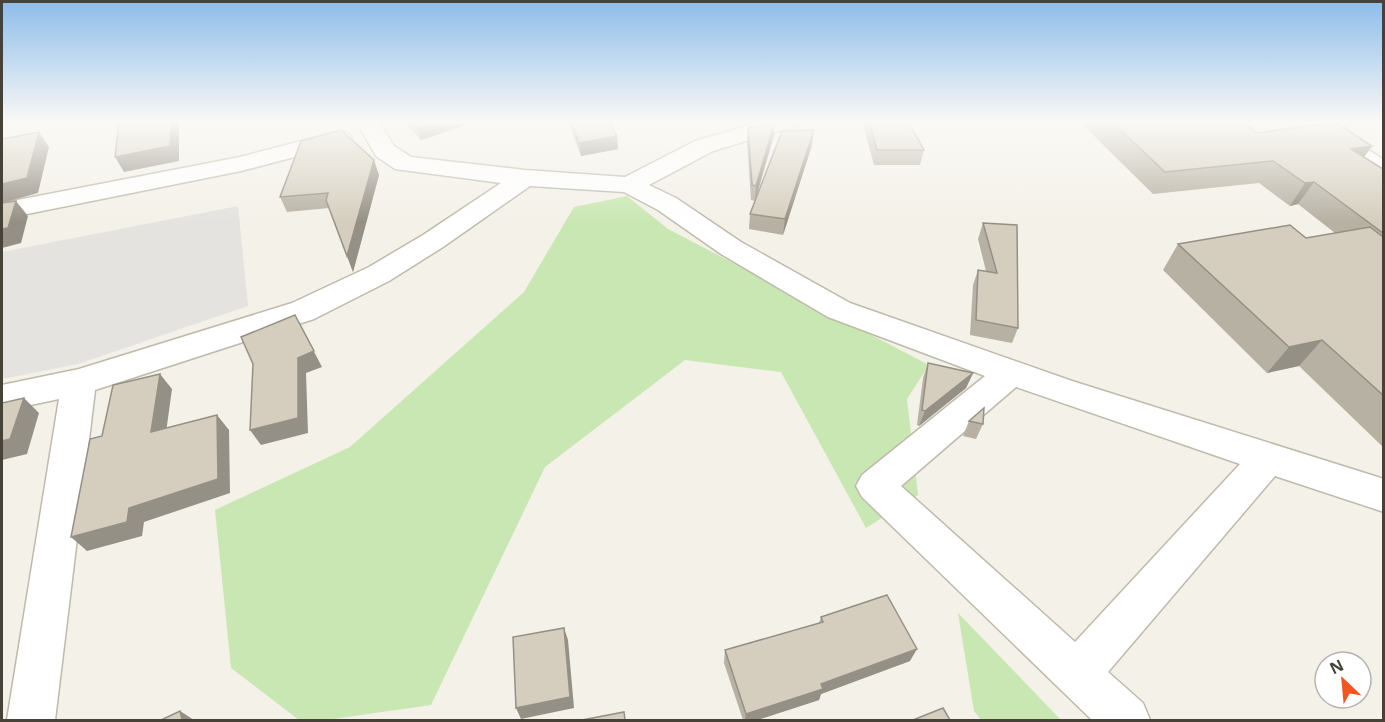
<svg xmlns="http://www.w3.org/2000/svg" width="1385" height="722" viewBox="0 0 1385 722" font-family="'Noto Sans',sans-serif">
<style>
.green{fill:#c9e7b2}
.parking{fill:#e5e3e0}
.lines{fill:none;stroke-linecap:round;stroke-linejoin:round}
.minor-casing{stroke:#bfbaab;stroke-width:3}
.minor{fill:#fff;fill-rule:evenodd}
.wall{fill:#b7b1a3}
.shaded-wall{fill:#959085}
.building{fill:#d5cebe;stroke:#959085;stroke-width:1.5}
</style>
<rect width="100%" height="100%" fill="#f3f1e8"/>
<g class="green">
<polygon points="627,196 668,229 929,365 907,399 918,495 866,528 781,372 685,360 545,467 431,705 326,720 299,720 231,668 215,510 350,447 524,292 574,207"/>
<polygon points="958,613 1061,720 981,720 974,711"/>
</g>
<polygon class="parking" points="238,206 248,306 78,364 2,379 2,252"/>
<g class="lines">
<defs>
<g id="minor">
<path d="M356,121H378L394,146L411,157L525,170L625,177L695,141L764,121H798L795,126L713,151L649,185L676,198L741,242L850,303L1072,381L1384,479V512L1275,476L1108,672L1143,703L1150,720H1092L862,497L856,486L862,475L985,376L828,317L721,254L658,210L624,192L530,186L443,247L389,281L314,319L95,390L55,720H7L59,399L2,411V385L79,369L292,303L369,267L423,235L501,183L395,169L376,156ZM1016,387L1240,464L1075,642L901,486Z"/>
<path d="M1316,121H1339L1365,148L1384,160V179C1360,174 1327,142 1316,121Z"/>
<polygon points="340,131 348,133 352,138 348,143 241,171 2,219 2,203 240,157"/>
</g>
</defs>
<use href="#minor" class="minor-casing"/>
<use href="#minor" class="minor"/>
</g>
<g class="wall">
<polygon points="403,121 465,121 466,125 421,140"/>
<polygon points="568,121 609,121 617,136 618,149 581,156"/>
<polygon points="862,121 908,121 924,150 920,165 874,165"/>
<polygon points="1079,121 1240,121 1257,133 1372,146 1364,157 1383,169 1383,447 1299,366 1267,373 1163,270 1178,244 1306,238 1335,233 1298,204 1290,206 1259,183 1153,194"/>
<polygon points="748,128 774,135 755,201 751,200 747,143"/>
<polygon points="812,145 783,235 749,229 750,214"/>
<polygon points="379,175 353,272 329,208 287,212 280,197"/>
<polygon points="983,223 1018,328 1012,343 970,335 973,285 978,270 986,271 978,239"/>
<polygon points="928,363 973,373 966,388 919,426 917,425 923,378"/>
<polygon points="969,421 983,424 976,439 963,436"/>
<polygon points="821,617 910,661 821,694 819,700 757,720 743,720 724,663 725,650 819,623"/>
</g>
<g class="shaded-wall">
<polygon points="171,121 179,121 179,161 124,172 115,157"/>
<polygon points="431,121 465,121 466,125 421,140 417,125"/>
<polygon points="747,121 757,121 746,124"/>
<polygon points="775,121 774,135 755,201 756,186"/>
<polygon points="814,130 812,145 783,235 785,219"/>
<polygon points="39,132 49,147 38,193 2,203 2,184"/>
<polygon points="617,136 618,149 581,156 579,143"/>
<polygon points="1372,146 1356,168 1351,149"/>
<polygon points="374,160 379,175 353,272 347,256"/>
<polygon points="1314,182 1298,204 1290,206 1305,183"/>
<polygon points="16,201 28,216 21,243 2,248 2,229"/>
<polygon points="295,315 322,367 306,373 308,433 261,445 250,430 298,358"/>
<polygon points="1322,340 1299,366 1267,373 1289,347"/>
<polygon points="973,373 966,388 919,426 925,411"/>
<polygon points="160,374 172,389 164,447 151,432"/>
<polygon points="24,398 39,413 27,454 2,460 2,441"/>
<polygon points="217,415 229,430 230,493 144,522 142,536 87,551 71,537 129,508"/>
<polygon points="564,628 568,640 574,708 521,719 516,708"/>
<polygon points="917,649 910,661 821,694 819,700 757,720 745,720 746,714 821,684"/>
<polygon points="180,711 194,720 182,720"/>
</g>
<g class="building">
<polygon points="119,121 171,121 170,146 115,157"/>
<polygon points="412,121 431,121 417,125"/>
<polygon points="571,121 609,121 617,136 579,143"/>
<polygon points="774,121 775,121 756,186 752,185 748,128"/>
<polygon points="869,121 908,121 924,150 877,150"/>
<polygon points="1111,121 1240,121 1257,133 1335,122 1372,146 1351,149 1383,169 1383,233 1314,182 1305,183 1273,161 1165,172"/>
<polygon points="341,130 374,160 347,256 326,200 328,193 280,197 301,141"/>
<polygon points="814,130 785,219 750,214 782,131"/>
<polygon points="39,132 27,178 2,184 2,139"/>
<polygon points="16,201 8,228 2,229 2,203"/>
<polygon points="983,223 1017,225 1018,328 976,320 978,270 997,273"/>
<polygon points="1290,225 1306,238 1370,227 1383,237 1383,395 1322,340 1289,347 1178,244"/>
<polygon points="295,315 314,351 298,358 298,418 250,430 253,364 241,337"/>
<polygon points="928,363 973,373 925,411 922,410"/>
<polygon points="160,374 151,432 217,415 218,479 129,508 127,522 71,537 90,439 102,436 113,385"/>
<polygon points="24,398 10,439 2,441 2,403"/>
<polygon points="984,408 983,424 969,421"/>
<polygon points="887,595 917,649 821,684 823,689 746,714 725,650 823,622 821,617"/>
<polygon points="564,628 570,697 516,708 513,637"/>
<polygon points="943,708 950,720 913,720"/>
<polygon points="180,711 182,720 161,720"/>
<polygon points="624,712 625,720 582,720"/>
</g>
<linearGradient id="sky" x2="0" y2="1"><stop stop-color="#8dbcea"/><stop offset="0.55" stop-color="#faf9f5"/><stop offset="1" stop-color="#faf9f5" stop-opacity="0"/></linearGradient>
<rect width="1385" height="222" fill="url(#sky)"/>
<rect width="1385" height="722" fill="none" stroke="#474237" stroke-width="6"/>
<g transform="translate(1343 680) rotate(334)"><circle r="28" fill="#ffffff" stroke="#b5b3af" stroke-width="1.5"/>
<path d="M0-4.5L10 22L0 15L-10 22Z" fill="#f4551f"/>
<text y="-9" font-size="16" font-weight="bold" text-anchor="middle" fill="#474237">N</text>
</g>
</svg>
